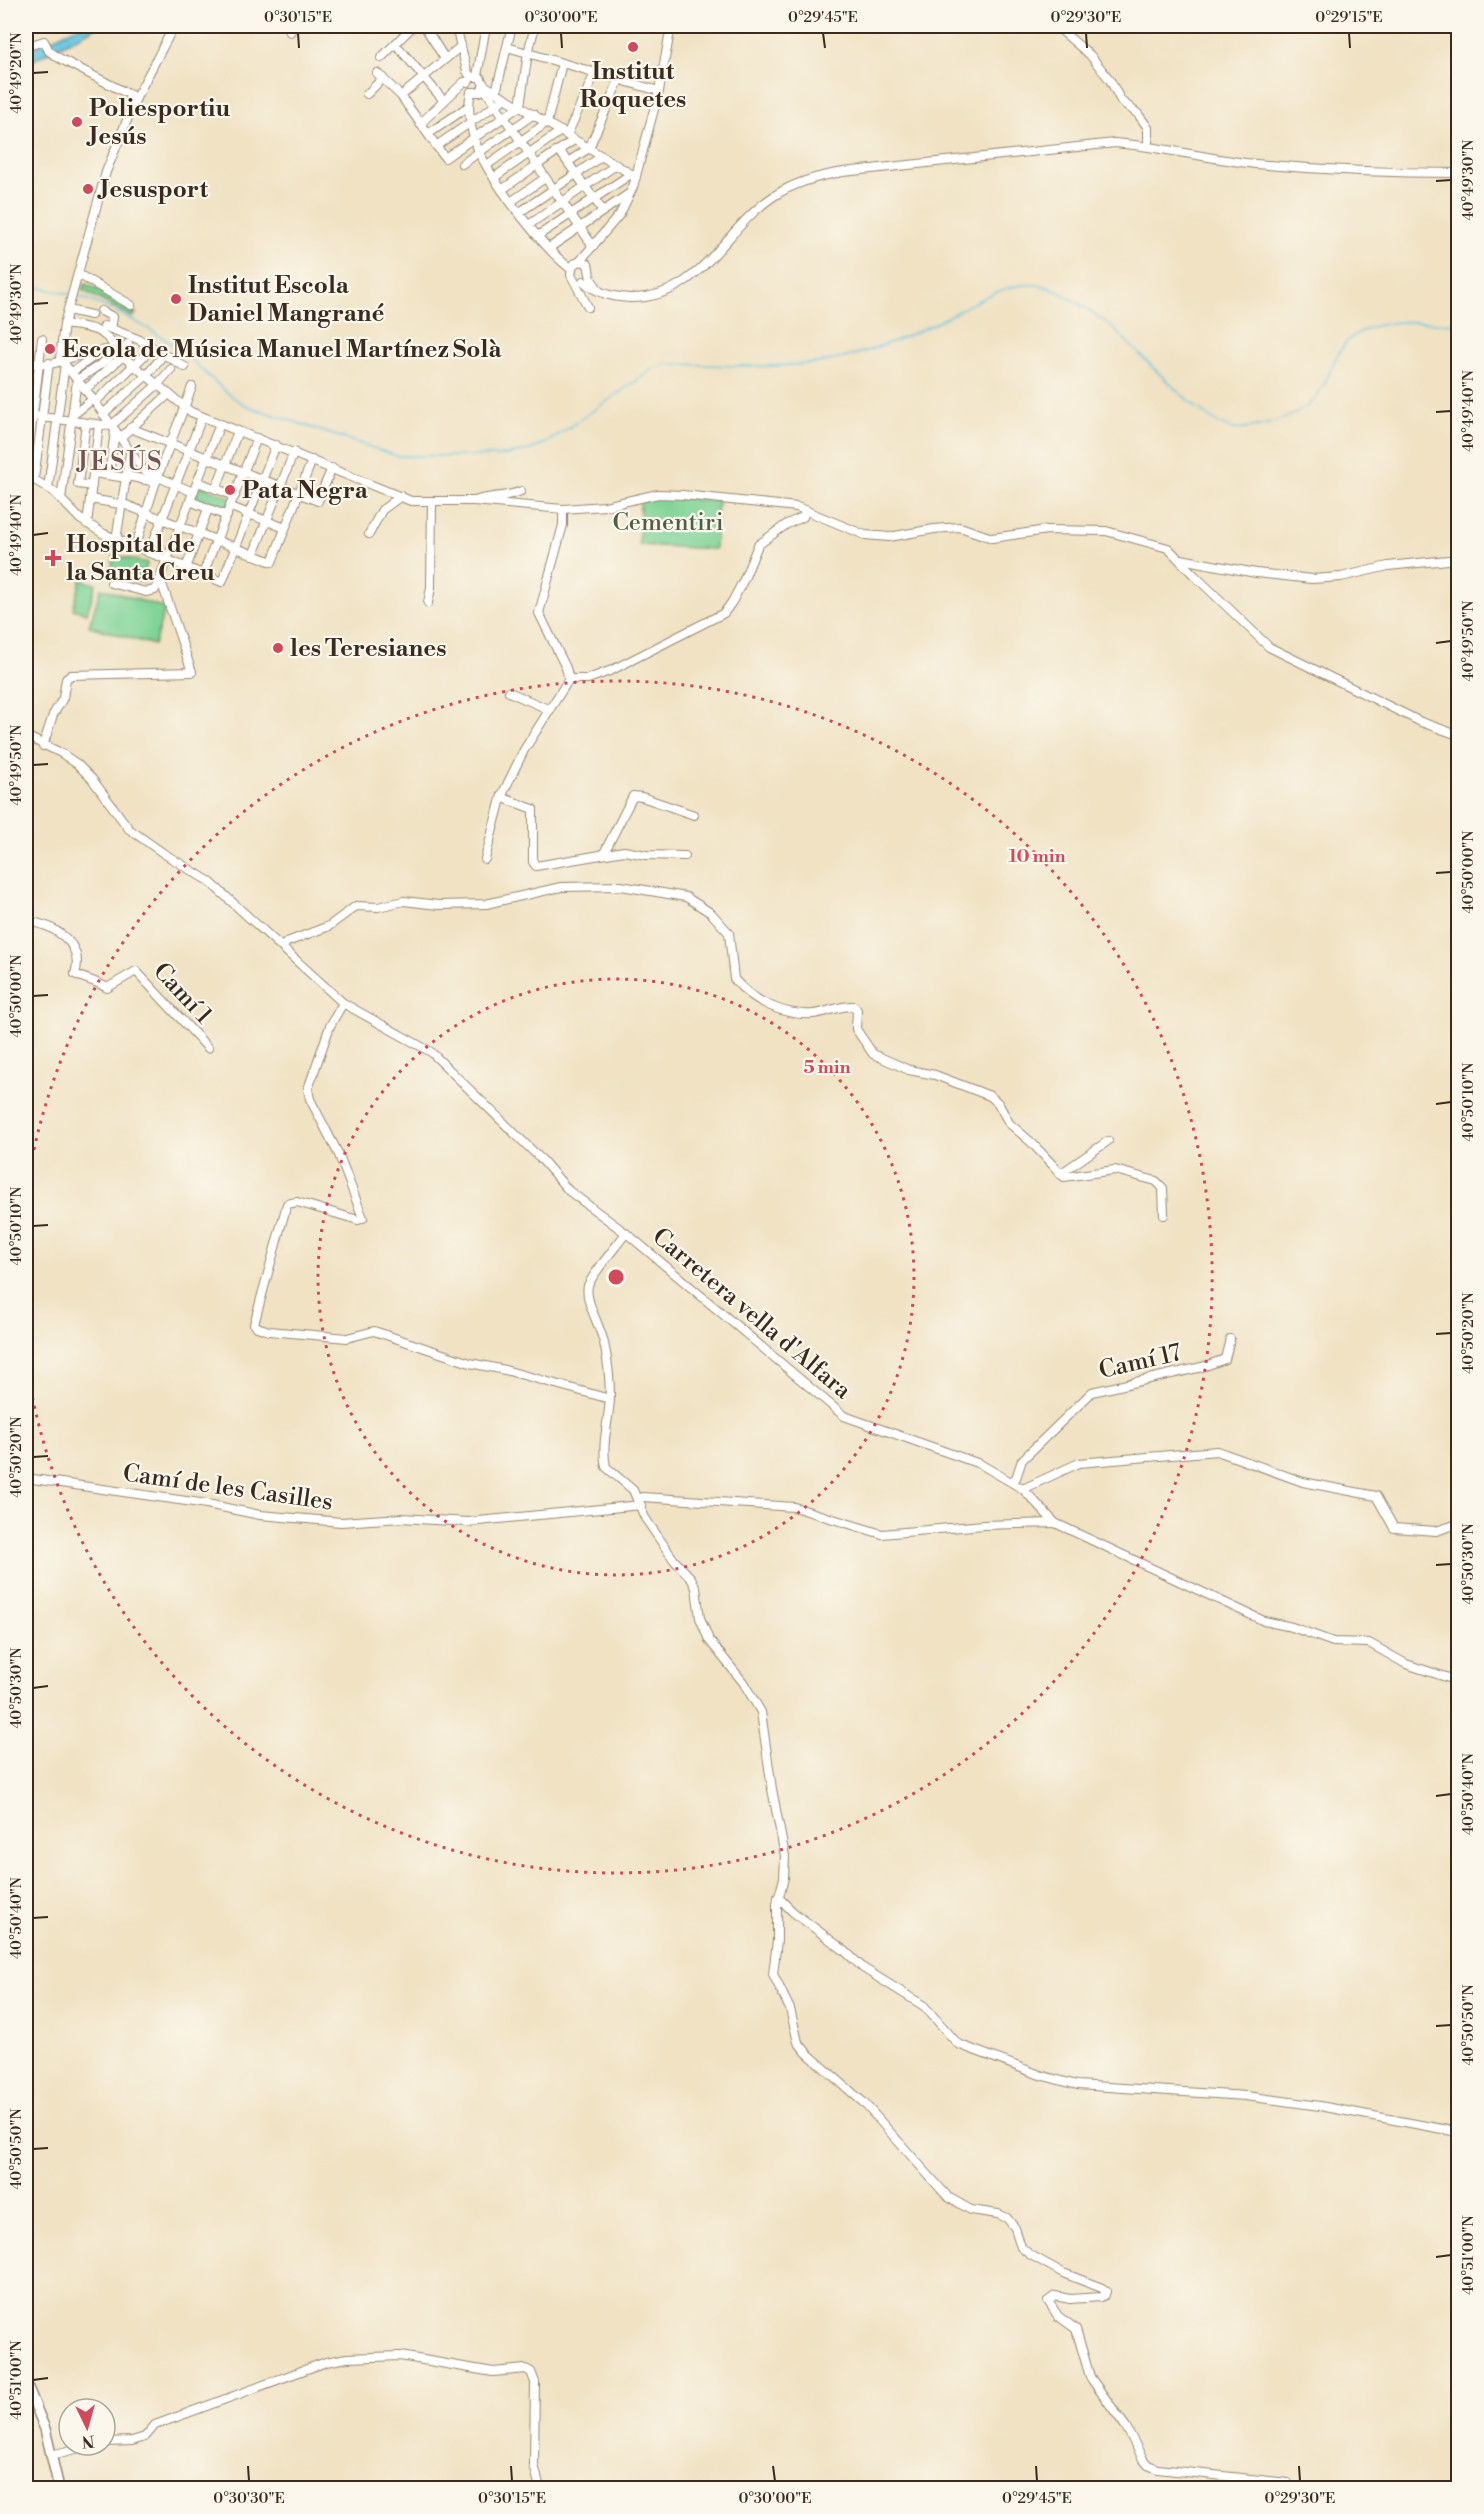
<svg xmlns="http://www.w3.org/2000/svg" width="1484" height="2514" viewBox="0 0 1484 2514" font-family="'Libre Bodoni',serif">
<style>
.green{fill:#7fd396;stroke:#5d7e5a;stroke-width:1.5}
.water{fill:#62c3e0;stroke:#4e767f;stroke-width:1.5}
.lines{fill:none;stroke-linecap:round;stroke-linejoin:round}
.stream{stroke:#62c3e0;stroke-width:1.5}
.minor-casing{stroke:#968670;stroke-width:10}
.major-casing{stroke:#968670;stroke-width:12}
.minor{stroke:#fff;stroke-width:8}
.major{stroke:#fff;stroke-width:9}
.ticks{fill:none;stroke:#3b2a1e;stroke-width:2}
.ring{fill:none;stroke:#d1495b;stroke-width:3;stroke-dasharray:3 6}
.poi-dot{fill:#d1495b;stroke:#fbf7ec;stroke-width:2}
.labels{text-anchor:middle;stroke-width:4.5;stroke-linejoin:round;paint-order:stroke}
.poi-label{font-size:24px;font-weight:bold;fill:#3b2a1e;stroke:#fbf7ec;text-anchor:start}
.park-label{font-size:24px;fill:#4f5d42;stroke:#fbf7ec}
.street-label{font-size:24px;fill:#3b2a1e;stroke:#fbf7ec}
.neighbourhood-label{font-size:26px;letter-spacing:1.5px;fill:#745352;stroke:#fbf7ec}
.centre{fill:#d1495b;stroke:#fbf7ec;stroke-width:3}
.ring-label{font-size:18px;text-anchor:middle;font-weight:bold;fill:#d1495b;stroke:#fbf7ec;stroke-width:4.5;stroke-linejoin:round;paint-order:stroke}
.neatline{fill:none;stroke:#3b2a1e;stroke-width:2}
.ticks-label{font-size:15px;text-anchor:middle;fill:#3b2a1e}
</style>
<rect width="100%" height="100%" fill="#fbf7ec"/>
<filter id="ink" filterUnits="userSpaceOnUse"><feTurbulence type="fractalNoise" baseFrequency=".0167" numOctaves="2"/><feDisplacementMap in="SourceGraphic" scale="12" xChannelSelector="R" yChannelSelector="G"/><feConvolveMatrix kernelMatrix="1 2 1 2 8 2 1 2 1" color-interpolation-filters="sRGB"/></filter>
<filter id="wash" filterUnits="userSpaceOnUse"><feTurbulence type="fractalNoise" baseFrequency=".008" numOctaves="4" result="noise"/><feDisplacementMap in="SourceGraphic" scale="24" xChannelSelector="R" yChannelSelector="G"/><feGaussianBlur stdDeviation="1.35" result="paint"/><feColorMatrix in="noise" values="0 0 0 0 0 0 0 0 0 0 0 0 0 0 0 0 0 1.4 0 .05"/><feComposite in="paint" operator="in"/></filter>
<g filter="url(#wash)">
<rect width="100%" height="100%" fill="#f0e2c3"/>
<g class="green">
<polygon points="85,284 93,287 136,313 133,317 82,290"/>
<polygon points="198,485 231,497 227,512 193,501"/>
<polygon points="666,497 718,500 715,549 639,545 640,500"/>
<polygon points="114,555 147,563 143,582 111,573"/>
<polygon points="81,580 96,584 87,613 73,609"/>
<polygon points="101,588 165,608 154,645 89,626"/>
</g>
<polygon class="water" points="80,26 99,26 26,64 26,51"/>
<g class="lines">
<g class="stream">
<polyline points="26,285 70,294"/>
<path d="M74,295C107,305 160,332 186,355C204,371 226,395 247,406L397,456H500L530,450L548,442L656,367L669,364C720,365 772,369 823,362C853,358 905,338 934,324C963,310 1008,277 1043,286C1062,291 1094,313 1109,325C1133,345 1210,432 1237,429C1268,426 1307,417 1323,387C1333,367 1338,343 1360,332C1390,317 1427,322 1458,324"/>
</g>
</g>
</g>
<g filter="url(#ink)">
<g class="lines">
<defs>
<g id="minor">
<polyline points="456,26 467,71 471,78"/>
<polyline points="1056,26 1090,55 1110,80 1121,101 1138,114 1148,128 1148,146"/>
<polyline points="425,27 445,59"/>
<polyline points="290,32 295,26"/>
<polyline points="26,43 31,45 44,41 49,51 59,58 136,98"/>
<polyline points="507,47 659,91"/>
<polyline points="400,49 444,101"/>
<polyline points="381,58 413,26"/>
<polyline points="377,73 401,96 445,158 520,106 528,53 535,26"/>
<polyline points="477,76 486,26"/>
<polyline points="484,85 636,177"/>
<polyline points="484,88 537,165 503,189"/>
<path d="M471,92C466,112 472,137 481,156C498,189 542,247 571,269"/>
<polyline points="471,92 480,92 484,85 480,77 472,77"/>
<polyline points="496,92 512,26"/>
<polyline points="367,94 383,78"/>
<polyline points="401,96 461,46"/>
<polyline points="547,123 562,63"/>
<polyline points="420,124 464,82 468,82"/>
<polyline points="428,134 469,106"/>
<polyline points="567,135 595,73"/>
<polyline points="436,146 506,98"/>
<polyline points="559,150 574,140"/>
<polyline points="602,156 576,174 603,211"/>
<polyline points="568,162 589,148 619,80"/>
<polyline points="462,164 534,114"/>
<polyline points="487,165 542,126"/>
<polyline points="495,177 561,131"/>
<polyline points="512,201 545,178"/>
<path d="M520,212L576,174L559,150L537,165C555,192 574,219 593,246"/>
<polyline points="530,224 616,165"/>
<polyline points="539,235 631,174"/>
<polyline points="549,248 630,193"/>
<polyline points="580,261 620,214 633,187 659,91 671,26"/>
<polyline points="78,274 131,305"/>
<path d="M583,281C595,292 613,297 629,298C701,299 722,230 774,196C795,182 818,176 843,172L1115,143C1163,147 1209,159 1256,164C1323,170 1391,173 1458,173"/>
<polyline points="588,307 571,275 573,264 582,261 588,264 591,279 598,289"/>
<polyline points="68,310 91,315"/>
<polyline points="101,311 113,317 111,329"/>
<path d="M64,324C84,327 103,327 114,346"/>
<polyline points="104,326 140,340 185,367"/>
<polyline points="120,353 128,344"/>
<polyline points="60,359 64,324 106,172 136,98 174,26"/>
<polyline points="61,360 95,402 144,471 193,492"/>
<path d="M26,363C34,363 46,366 55,363C72,357 95,349 115,350L191,412L411,501H474L563,509L605,506L658,494L683,495L797,507L865,535L889,537L934,529L960,527L992,538L1047,530L1106,531L1168,548L1194,575L1269,647L1421,722L1458,735"/>
<polyline points="72,372 100,352"/>
<polyline points="85,390 123,356"/>
<polyline points="95,402 147,353"/>
<polyline points="103,414 146,376 160,359"/>
<polyline points="26,415 111,426 157,385 171,369"/>
<polyline points="73,415 93,399"/>
<polyline points="86,423 78,484 92,486"/>
<polyline points="130,428 318,501 321,493"/>
<polyline points="120,438 169,394"/>
<polyline points="26,473 42,339"/>
<polyline points="93,473 127,478"/>
<polyline points="26,475 53,491 80,519 104,534 222,582 276,445"/>
<polyline points="109,475 115,431"/>
<polyline points="127,476 156,482"/>
<polyline points="34,479 49,363"/>
<polyline points="198,482 235,496"/>
<polyline points="48,488 65,364"/>
<polyline points="216,489 238,431"/>
<polyline points="323,489 332,468"/>
<polyline points="61,499 77,380 107,360 115,350"/>
<polyline points="90,499 126,505 272,562 312,460"/>
<polyline points="190,501 227,516"/>
<path d="M475,501C491,495 506,498 521,491"/>
<polyline points="231,507 285,528"/>
<polyline points="87,524 99,425"/>
<polyline points="369,534 382,510 401,496"/>
<polyline points="116,540 130,453"/>
<polyline points="135,548 157,478 192,387"/>
<polyline points="149,553 202,417"/>
<polyline points="253,555 294,452"/>
<polyline points="1181,559 1256,573 1312,579 1341,577 1388,566 1458,559"/>
<polyline points="186,568 208,509"/>
<polyline points="203,574 257,438"/>
<polyline points="111,583 146,592 155,590 220,424"/>
<polyline points="428,603 431,587 432,502"/>
<polyline points="569,679 588,679 612,670 724,613 732,602 744,579 758,545 787,524 803,517 806,510"/>
<polyline points="509,692 550,710"/>
<polyline points="26,736 61,753 77,764 92,779 129,829 163,853 210,882 343,1003 431,1052 543,1161 569,1191 631,1237 844,1416 980,1464 1023,1489 1055,1523 1264,1621 1292,1627 1333,1642 1369,1643 1406,1664 1458,1681"/>
<polyline points="43,746 53,715 63,698 66,679 71,675 192,672 160,578"/>
<polyline points="502,795 506,799 533,809 533,862 536,866 624,851 646,855 685,856"/>
<polyline points="604,853 633,796 642,797 694,815"/>
<polyline points="485,859 502,795 524,750 569,679 566,668 539,613 563,525 563,509"/>
<path d="M26,921C52,924 85,942 75,974C86,980 97,981 107,988L136,971L208,1048"/>
<path d="M282,947L287,942L329,926L356,906L378,907L404,901L438,905L486,904L561,887L621,886L686,897L711,913L729,933L734,979C752,1001 784,1016 813,1014C827,1013 839,1005 854,1006L857,1010L856,1029L873,1054L909,1070L935,1075L990,1096L998,1103L1009,1123L1032,1143L1064,1177L1115,1170L1156,1181L1163,1188L1164,1215"/>
<polyline points="343,1003 330,1026 308,1089 310,1099 339,1155 363,1218 358,1220 297,1202 287,1204 254,1324 257,1327 269,1331 347,1338 374,1331 470,1363 505,1370 610,1399"/>
<polyline points="1060,1174 1108,1141"/>
<path d="M626,1233C619,1243 590,1277 588,1286C584,1300 601,1327 604,1343C608,1361 610,1380 610,1398C609,1421 601,1444 606,1467L633,1490L645,1518L674,1560L691,1578L696,1588L700,1618L709,1640L743,1682L761,1712L772,1789L785,1856L784,1878L777,1904V1941L773,1974L790,2009L798,2042L807,2053L864,2103L948,2197L971,2210L998,2214L1007,2218L1015,2228L1021,2247L1029,2254L1063,2273L1102,2288L1106,2291L1105,2295L1101,2297L1070,2299L1055,2296L1048,2301L1058,2316L1076,2329L1090,2377L1126,2427L1143,2459L1148,2465L1158,2469L1288,2483"/>
<polyline points="26,1478 207,1504 260,1515 341,1522 401,1518 468,1522 641,1505"/>
<polyline points="1012,1481 1016,1478 1022,1460 1092,1392 1202,1367 1225,1359 1230,1339"/>
<polyline points="1023,1489 1079,1463 1217,1451 1303,1482 1376,1496 1394,1528 1436,1531 1458,1524"/>
<polyline points="638,1500 642,1497 794,1507 882,1534 984,1525 1055,1523"/>
<polyline points="778,1897 793,1912 845,1951 863,1968 924,2006 958,2044 1040,2075 1077,2085 1246,2096 1320,2106 1458,2132"/>
<polyline points="105,2442 132,2441 145,2437 155,2425 326,2362 347,2358 400,2356 493,2372 526,2369 531,2372 535,2382 534,2465 540,2488"/>
<polyline points="51,2455 92,2445"/>
</g>
<polyline id="major" points="26,2383 45,2429 59,2488"/>
</defs>
<use href="#minor" class="minor-casing"/>
<use href="#major" class="major-casing"/>
<use href="#minor" class="minor"/>
<use href="#major" class="major"/>
</g>
</g>
<path class="ticks" d="M298,33L299,48M561,33L562,48M823,33L825,48M1086,33L1087,48M1349,33L1350,48M33,73L48,72M1436,181L1451,180M33,304L48,303M1436,412L1451,411M33,535L48,533M1436,643L1451,641M33,765L48,764M1436,873L1451,872M33,996L48,995M1436,1104L1451,1102M33,1226L48,1225M1436,1334L1451,1333M33,1457L48,1456M1436,1565L1451,1564M33,1688L48,1686M1436,1796L1451,1794M33,1918L48,1917M1436,2026L1451,2025M33,2149L48,2148M1436,2257L1451,2255M33,2380L48,2378M248,2466L249,2481M511,2466L512,2481M773,2466L775,2481M1036,2466L1037,2481M1299,2466L1300,2481"/>
<g class="ring">
<circle cx="616" cy="1277" r="298"/>
<path d="M26 1194A596 596 0 1 1 26 1360"/>
</g>
<g class="poi-dot">
<circle cx="633" cy="47" r="6"/>
<circle cx="77" cy="122" r="6"/>
<circle cx="88" cy="189" r="6"/>
<circle cx="176" cy="299" r="6"/>
<circle cx="50" cy="349" r="6"/>
<circle cx="230" cy="490" r="6"/>
<path d="M50 549h6v6h6v6h-6v6h-6v-6h-6v-6h6z"/>
<circle cx="278" cy="648" r="6"/>
</g>
<g class="labels">
<g class="poi-label">
<text x="633" y="79" text-anchor="middle">Institut<tspan x="633" dy="28">Roquetes</tspan></text>
<text x="89" y="116">Poliesportiu<tspan x="89" dy="28">Jesús</tspan></text>
<text x="100" y="197">Jesusport</text>
<text x="188" y="293">Institut Escola<tspan x="188" dy="28">Daniel Mangrané</tspan></text>
<text x="62" y="357">Escola de Música Manuel Martínez Solà</text>
<text x="242" y="498">Pata Negra</text>
<text x="66" y="552">Hospital de<tspan x="66" dy="28">la Santa Creu</tspan></text>
<text x="290" y="656">les Teresianes</text>
</g>
<g class="park-label">
<text x="668" y="530">Cementiri</text>
</g>
<g class="street-label">
<text transform="translate(183 993) rotate(47)" y="8">Camí 1</text>
<text transform="translate(752 1313) rotate(40)" y="8">Carretera vella d'Alfara</text>
<text transform="translate(1140 1361) rotate(-13)" y="8">Camí 17</text>
<text transform="translate(228 1487) rotate(8)" y="8">Camí de les Casilles</text>
</g>
<g class="neighbourhood-label">
<text x="120" y="470">JESÚS</text>
</g>
</g>
<circle cx="616" cy="1277" r="9" class="centre"/>
<g class="ring-label">
<text x="1037" y="862">10 min</text>
<text x="827" y="1073">5 min</text>
</g>
<rect width="1484" height="2514" fill="none" stroke="#fbf7ec" stroke-width="66"/>
<g transform="translate(87 2427) rotate(175)"><circle r="28" fill="#fbf7ec" stroke="#aea59a" stroke-width="1.5"/>
<path d="M0-4.5L10 22L0 15L-10 22Z" fill="#d1495b"/>
<text y="-9" font-size="16" font-weight="bold" text-anchor="middle" fill="#3b2a1e">N</text>
</g>
<rect x="33" y="33" width="1418" height="2448" class="neatline"/>
<g class="ticks-label">
<text x="298" y="22">0°30'15"E</text>
<text x="561" y="22">0°30'00"E</text>
<text x="823" y="22">0°29'45"E</text>
<text x="1086" y="22">0°29'30"E</text>
<text x="1349" y="22">0°29'15"E</text>
<text transform="translate(16 73) rotate(-90)" y="5">40°49'20"N</text>
<text transform="translate(1468 180) rotate(-90)" y="5">40°49'30"N</text>
<text transform="translate(16 304) rotate(-90)" y="5">40°49'30"N</text>
<text transform="translate(1468 411) rotate(-90)" y="5">40°49'40"N</text>
<text transform="translate(16 535) rotate(-90)" y="5">40°49'40"N</text>
<text transform="translate(1468 641) rotate(-90)" y="5">40°49'50"N</text>
<text transform="translate(16 765) rotate(-90)" y="5">40°49'50"N</text>
<text transform="translate(1468 872) rotate(-90)" y="5">40°50'00"N</text>
<text transform="translate(16 996) rotate(-90)" y="5">40°50'00"N</text>
<text transform="translate(1468 1102) rotate(-90)" y="5">40°50'10"N</text>
<text transform="translate(16 1226) rotate(-90)" y="5">40°50'10"N</text>
<text transform="translate(1468 1333) rotate(-90)" y="5">40°50'20"N</text>
<text transform="translate(16 1457) rotate(-90)" y="5">40°50'20"N</text>
<text transform="translate(1468 1564) rotate(-90)" y="5">40°50'30"N</text>
<text transform="translate(16 1688) rotate(-90)" y="5">40°50'30"N</text>
<text transform="translate(1468 1794) rotate(-90)" y="5">40°50'40"N</text>
<text transform="translate(16 1918) rotate(-90)" y="5">40°50'40"N</text>
<text transform="translate(1468 2025) rotate(-90)" y="5">40°50'50"N</text>
<text transform="translate(16 2149) rotate(-90)" y="5">40°50'50"N</text>
<text transform="translate(1468 2255) rotate(-90)" y="5">40°51'00"N</text>
<text transform="translate(16 2380) rotate(-90)" y="5">40°51'00"N</text>
<text x="249" y="2503">0°30'30"E</text>
<text x="512" y="2503">0°30'15"E</text>
<text x="775" y="2503">0°30'00"E</text>
<text x="1037" y="2503">0°29'45"E</text>
<text x="1300" y="2503">0°29'30"E</text>
</g>
</svg>
